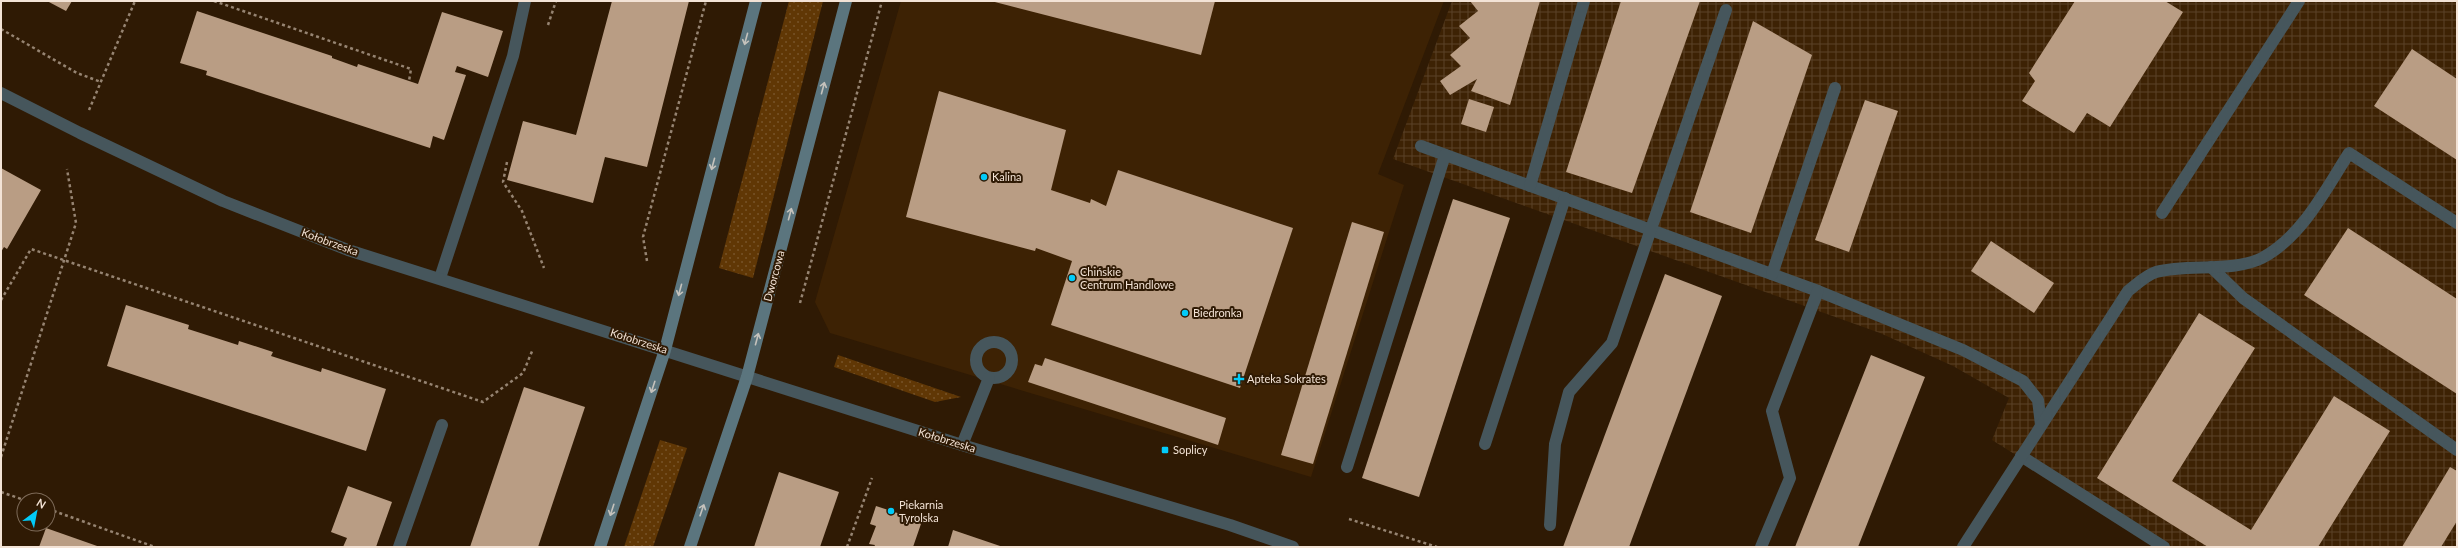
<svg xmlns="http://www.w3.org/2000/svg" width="2458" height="548" viewBox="0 0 2458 548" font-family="Lato,sans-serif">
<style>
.built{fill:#3d2204}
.industrial{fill:url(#industrial-grid)}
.grass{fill:url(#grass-dots)}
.building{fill:#b99d84}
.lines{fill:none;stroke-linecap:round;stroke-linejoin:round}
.path{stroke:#968472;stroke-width:2.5;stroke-dasharray:3 3;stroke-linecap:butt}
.lane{stroke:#46565c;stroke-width:12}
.street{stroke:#46565c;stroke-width:12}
.secondary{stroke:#5b757e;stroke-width:12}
.oneway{stroke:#c5c2bc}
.poi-dot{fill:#02cbf9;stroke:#2f1a04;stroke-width:1.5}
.labels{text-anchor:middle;stroke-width:4;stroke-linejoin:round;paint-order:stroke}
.poi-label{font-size:11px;fill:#f3e3d6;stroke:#2f1a04;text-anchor:start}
.street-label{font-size:11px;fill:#f3e3d6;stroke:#2f1a04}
</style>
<defs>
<pattern id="industrial-grid" width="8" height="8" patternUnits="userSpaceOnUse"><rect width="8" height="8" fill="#3d2204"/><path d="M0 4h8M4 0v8" fill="none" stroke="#5a4228"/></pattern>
<pattern id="grass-dots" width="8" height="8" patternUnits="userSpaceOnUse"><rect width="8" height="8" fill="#603705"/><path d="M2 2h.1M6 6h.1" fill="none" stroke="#775429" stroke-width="1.8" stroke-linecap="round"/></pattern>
</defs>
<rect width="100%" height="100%" fill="#2f1a04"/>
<polygon class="built" points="901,1 1444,1 1378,174 1404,185 1311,477 830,333 815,302"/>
<polygon class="industrial" points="1452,1 2457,1 2457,547 2164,547 1992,440 2009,398 1953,366 1880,333 1393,159"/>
<g class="grass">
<polygon points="789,1 823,1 753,278 719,268"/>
<polygon points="838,355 961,397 935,402 834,367"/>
<polygon points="660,440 687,448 653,547 624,547"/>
</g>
<g class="building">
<polygon points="47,1 72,1 66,11"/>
<polygon points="612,1 689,1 647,167 605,157 593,203 507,180 523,121 576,135"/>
<polygon points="991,1 1215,1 1201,55"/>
<polygon points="1470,1 1540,1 1510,105 1471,91 1477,79 1450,95 1440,81 1461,66 1450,55 1470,38 1459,26 1478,11"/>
<polygon points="1621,1 1700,1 1632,193 1566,172"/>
<polygon points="2075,1 2165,1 2183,12 2110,127 2087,113 2074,133 2022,101 2035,81 2029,73"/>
<polygon points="197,11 332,56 332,58 357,67 358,64 418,84 442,12 503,31 488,77 457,66 455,72 466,75 444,140 433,136 430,148 206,75 207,71 180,63"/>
<polygon points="1753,21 1812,55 1751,233 1690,212"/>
<polygon points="2412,49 2457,79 2457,160 2374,106"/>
<polygon points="939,91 1066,130 1051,190 1090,203 1091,199 1106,206 1118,170 1293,228 1240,388 1051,325 1072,261 1036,248 1035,251 906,217"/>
<polygon points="1469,99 1494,107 1486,132 1461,124"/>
<polygon points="1865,100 1898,111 1849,252 1815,240"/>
<polygon points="1,168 41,190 7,249 4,247 1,252"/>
<polygon points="1453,199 1510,218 1419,497 1362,478"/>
<polygon points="1352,222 1384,232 1313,464 1281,455"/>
<polygon points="2348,228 2457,299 2457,394 2304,295"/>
<polygon points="1991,241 2054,283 2034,313 1971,271"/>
<polygon points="1665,274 1722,296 1629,547 1563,547"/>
<polygon points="126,305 189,325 188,329 238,345 239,341 273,352 271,356 321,372 322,368 386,389 366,451 107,366"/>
<polygon points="2199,313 2255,348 2172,481 2251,530 2334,396 2390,431 2318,547 2208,547 2097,478"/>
<polygon points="1871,355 1925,377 1858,547 1795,547"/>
<polygon points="1045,358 1226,418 1218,445 1028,382 1035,364 1042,366"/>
<polygon points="524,387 585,407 538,547 470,547"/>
<polygon points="2450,467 2457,471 2457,521 2441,547 2402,547"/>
<polygon points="779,472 839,492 820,547 754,547"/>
<polygon points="348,486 392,502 376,547 343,547 347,538 331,532"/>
<polygon points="876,506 922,521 913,547 874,547 875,545 869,544 876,526 870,524"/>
<polygon points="46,528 100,547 39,547"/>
<polygon points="953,530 1003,547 948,547"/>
</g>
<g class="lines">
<g class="path">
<polyline points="214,1 411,69 409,81"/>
<polyline points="548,25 556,1"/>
<polyline points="1,29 77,73 101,82"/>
<polyline points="89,110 135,1"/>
<polyline points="507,162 503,182 522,211 544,268"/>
<polyline points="647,261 643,237 706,1"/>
<polyline points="1,300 31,249 483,402 523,373 533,349"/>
<polyline points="800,303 882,1"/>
<polyline points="1,457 76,223 67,169"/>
<polyline points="1,492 24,500"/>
<polyline points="48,509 155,547"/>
<polyline points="1349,519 1437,547"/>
<polyline points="847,547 872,478"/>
</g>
<g class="lane">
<polyline points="1421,146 1818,291 1963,350 2023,381 2038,400 2041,425"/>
<polyline points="1530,186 1584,1"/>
<polyline points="2162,213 2299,1"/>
<polyline points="2211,267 2243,298 2457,450"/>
<polyline points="1772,274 1835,88"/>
<polyline points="440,278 513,56 525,1"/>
<circle cx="994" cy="360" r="18"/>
<polyline points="1485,444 1565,198"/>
<polyline points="962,445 989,378"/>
<polyline points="2021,456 2164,547"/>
<polyline points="1347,467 1445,155"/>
<polyline points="1550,525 1555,444 1569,392 1612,343 1726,10"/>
<polyline points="399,547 442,425"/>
<polyline points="1761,547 1790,478 1772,411 1818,291"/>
<path d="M1963,547L2128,291C2136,285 2146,275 2156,272C2188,263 2232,273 2262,258C2302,237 2326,189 2349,153L2457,223"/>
</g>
<polyline class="street" points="1,93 80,133 223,201 348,250 962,445 1230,525 1293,547"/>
<g class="secondary">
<polyline points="600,547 665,350 756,1"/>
<polyline points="690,547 747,377 846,1"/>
</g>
</g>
<defs><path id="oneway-shaft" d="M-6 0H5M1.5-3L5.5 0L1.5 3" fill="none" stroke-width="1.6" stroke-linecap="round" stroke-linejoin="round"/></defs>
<g class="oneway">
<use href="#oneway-shaft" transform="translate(746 39) rotate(105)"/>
<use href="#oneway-shaft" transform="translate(823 88) rotate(-75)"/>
<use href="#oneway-shaft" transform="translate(713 164) rotate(105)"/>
<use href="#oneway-shaft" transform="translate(790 214) rotate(-75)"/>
<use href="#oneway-shaft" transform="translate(680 290) rotate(105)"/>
<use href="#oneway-shaft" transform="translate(757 339) rotate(-75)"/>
<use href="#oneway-shaft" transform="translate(653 387) rotate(108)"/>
<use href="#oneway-shaft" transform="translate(612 510) rotate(108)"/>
<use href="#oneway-shaft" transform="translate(702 510) rotate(-71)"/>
</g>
<g class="poi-dot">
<circle cx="984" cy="177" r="4"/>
<circle cx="1072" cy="278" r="4"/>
<circle cx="1185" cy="313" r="4"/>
<path d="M1237 373h4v4h4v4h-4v4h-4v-4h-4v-4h4z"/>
<rect x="1161" y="446" width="8" height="8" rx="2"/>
<circle cx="891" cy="511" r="4"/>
</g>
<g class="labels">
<g class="poi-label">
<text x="992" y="181">Kalina</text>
<text x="1080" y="276">Chińskie<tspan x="1080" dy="13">Centrum Handlowe</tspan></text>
<text x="1193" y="317">Biedronka</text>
<text x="1247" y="383">Apteka Sokrates</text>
<text x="1173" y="454">Soplicy</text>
<text x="899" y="509">Piekarnia<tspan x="899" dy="13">Tyrolska</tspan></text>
</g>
<g class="street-label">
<text transform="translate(330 242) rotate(20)" y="4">Kołobrzeska</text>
<text transform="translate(774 276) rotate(-75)" y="4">Dworcowa</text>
<text transform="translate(639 341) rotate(18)" y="4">Kołobrzeska</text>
<text transform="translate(947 440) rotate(17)" y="4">Kołobrzeska</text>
</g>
</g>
<rect width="2458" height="548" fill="none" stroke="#f3e3d6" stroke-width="4"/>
<g transform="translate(36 512) rotate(32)"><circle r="19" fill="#2f1a04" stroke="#7d6a58"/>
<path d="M0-3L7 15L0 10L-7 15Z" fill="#02cbf9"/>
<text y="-6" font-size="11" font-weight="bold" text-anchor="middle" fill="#f3e3d6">N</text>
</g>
</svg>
